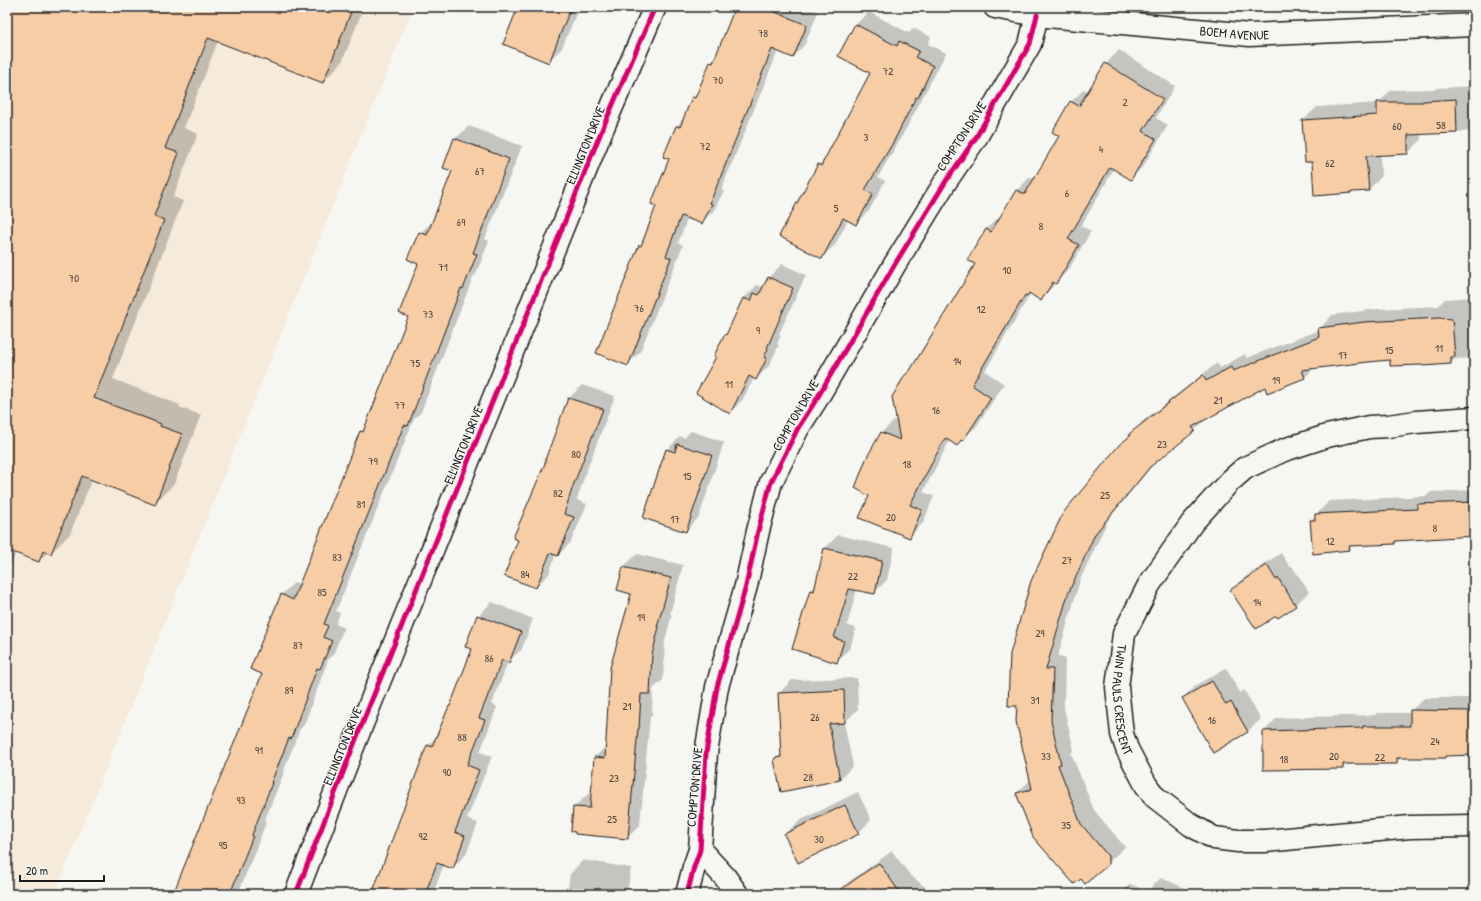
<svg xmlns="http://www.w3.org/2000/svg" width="1481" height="901" viewBox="0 0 1481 901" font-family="'Patrick Hand',sans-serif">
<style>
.built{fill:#f6eadb}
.shadow{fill:#0003}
.building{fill:#f7cda6;stroke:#1c1c1c}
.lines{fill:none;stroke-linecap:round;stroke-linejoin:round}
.minor-casing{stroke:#1c1c1c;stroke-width:25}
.minor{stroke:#f6f6f2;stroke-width:22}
.cycleway-casing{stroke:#f6f6f2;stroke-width:8}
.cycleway{stroke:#d6006c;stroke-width:5}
.labels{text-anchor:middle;stroke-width:3;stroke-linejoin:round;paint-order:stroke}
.number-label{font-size:11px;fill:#53483e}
.street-label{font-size:13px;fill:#1c1c1c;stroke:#f6f6f2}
</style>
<rect width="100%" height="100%" fill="#f6f6f2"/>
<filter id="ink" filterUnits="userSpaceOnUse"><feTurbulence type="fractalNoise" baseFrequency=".025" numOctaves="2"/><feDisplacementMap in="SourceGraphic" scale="8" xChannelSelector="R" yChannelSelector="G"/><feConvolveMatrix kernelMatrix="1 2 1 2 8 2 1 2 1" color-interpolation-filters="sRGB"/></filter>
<g filter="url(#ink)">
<polygon class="built" points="7,7 413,7 55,894 7,894"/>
<g class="shadow">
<polygon points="7,7 364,7 342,62 323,82 218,41 184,128 198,134 173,197 183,201 113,379 180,405 179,407 201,415 174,484 154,504 92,479 70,534 51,553 48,552 39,561 16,552 7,575"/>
<polygon points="522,7 579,7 562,48 548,62"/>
<polygon points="736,7 806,7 818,12 805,44 793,57 778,51 721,190 724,191 714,210 701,223 688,217 678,243 683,245 640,352 628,364 640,246 644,242 657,205 670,159 664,156 676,126 685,118 693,98 699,91 711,62 716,57"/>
<polygon points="869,12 909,33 913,28 931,37 928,44 946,53 907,127 878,177 885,181 869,211 855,224 848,220 835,245 821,258 819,165 828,155 871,73 855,25"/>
<polygon points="1119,50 1175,86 1156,118 1168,125 1144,165 1131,179 1114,169 1081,226 1091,231 1069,269 1041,299 1031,293 985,371 1004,384 976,427 957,444 950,440 923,492 934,496 923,523 910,536 870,496 881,433 895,420 897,421 912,369 976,264 986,229 1000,216 1001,217 1017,190 1030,177 1035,180 1060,136 1071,102 1084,89 1089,92 1106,64"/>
<polygon points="1474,86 1474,131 1421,134 1421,140 1407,154 1380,155 1381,177 1368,190 1354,191 1352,192 1315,195 1313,161 1303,120 1317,107 1378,103 1391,90 1436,89 1437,88"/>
<polygon points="469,126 522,146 485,239 489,241 476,274 473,277 421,412 414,419 336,611 340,613 336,624 344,628 333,655 328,660 304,725 300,729 284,770 285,770 264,822 266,823 238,894 174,894 263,673 281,595 295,582 300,584 361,432 366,426 409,316 420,263 420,233 434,220 453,171 455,139"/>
<polygon points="782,264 806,275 779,334 781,335 777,344 779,345 769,366 756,379 754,378 743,399 730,413 717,357 725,335 728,332 744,298 757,285 762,287 769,277"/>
<polygon points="1474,297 1474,358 1455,359 1451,363 1423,364 1391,359 1314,368 1304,378 1265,386 1207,418 1194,431 1156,461 1108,520 1080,580 1058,656 1065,657 1064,708 1074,750 1071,753 1094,810 1125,847 1085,883 1017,793 1030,780 1017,721 1120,446 1143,421 1217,363 1220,368 1245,354 1247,358 1319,330 1332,315 1378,309 1438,306 1445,299"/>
<polygon points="582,385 615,396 586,472 577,500 587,504 571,542 558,555 556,554 549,574 535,587 519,539 569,398"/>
<polygon points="691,431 724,442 699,517 686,531 667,450 680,436 684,438"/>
<polygon points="1474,490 1474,549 1473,535 1398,539 1395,543 1353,545 1349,549 1311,520 1329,501 1426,496 1431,492"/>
<polygon points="838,535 894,548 887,580 874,593 857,589 847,625 856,628 850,648 837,661 811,590 817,585 825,548"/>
<polygon points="1281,553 1290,567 1292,566 1309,592 1295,605 1278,617 1232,590 1245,577"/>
<polygon points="637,554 683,565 670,614 672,614 665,641 663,680 653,689 652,715 650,717 640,825 627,838 574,807 588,794 592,794 595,757 607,745 632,593 623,567"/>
<polygon points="492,602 533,619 522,649 508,662 492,704 497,707 480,752 492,756 467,819 478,823 466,854 453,868 444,864 433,894 373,894 428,745 437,736 449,706 452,704 473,649 478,616"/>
<polygon points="1226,668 1240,693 1244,690 1261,719 1247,732 1183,698 1196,685"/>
<polygon points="857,678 858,709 844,723 853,766 839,780 776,759 782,753 779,693 792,680"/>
<polygon points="1474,696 1474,754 1446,755 1444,757 1402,757 1396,763 1348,763 1342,768 1264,731 1277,718 1375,715 1378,713 1411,713 1411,711 1424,698 1472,698"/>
<polygon points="858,792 871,820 858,833 785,834 799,821"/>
<polygon points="892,851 910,875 934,894 836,894 847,883"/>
<polygon points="583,860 631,868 627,894 567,894 570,874"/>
<polygon points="1161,878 1200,894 1120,894 1130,884 1147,891"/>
</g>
<g class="building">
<polygon points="7,7 353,7 323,83 208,38 165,148 179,153 154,216 164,220 94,398 161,424 160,426 182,434 155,505 82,476 51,554 43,551 39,562 7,550"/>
<polygon points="518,7 571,7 549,63 503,44"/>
<polygon points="735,7 763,7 807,25 793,58 772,49 710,203 712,204 702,224 681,216 666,256 671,258 628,366 596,353 639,245 641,246 656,206 651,204 669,159 663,157 676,126 680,127 692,97 695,98 710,62 713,63"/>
<polygon points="855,24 897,46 899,41 919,51 915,57 933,66 918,98 916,97 894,141 865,190 873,194 856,225 843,218 822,259 779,236 818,164 821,166 870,73 838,56"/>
<polygon points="1105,63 1163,99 1143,131 1156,139 1131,180 1110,167 1068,239 1079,245 1056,284 1053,282 1041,301 1029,293 1027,296 1025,295 972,385 991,398 963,441 961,440 957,446 945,438 910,505 922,510 910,538 859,518 869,496 855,488 866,459 881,432 900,440 892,397 905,375 908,372 909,372 975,264 967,260 986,229 991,232 1016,190 1025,194 1059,136 1052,132 1070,101 1079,106"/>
<polygon points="1456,99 1457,133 1408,135 1408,154 1366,156 1369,191 1352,192 1352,193 1314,196 1312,162 1305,162 1302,120 1377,115 1377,102 1423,102 1423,101"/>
<polygon points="454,138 509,159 473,253 477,254 463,289 461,288 408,426 404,425 324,624 328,626 323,637 332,641 320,669 317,668 291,739 289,738 271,783 272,783 252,835 253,836 230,894 173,894 262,674 250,669 281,594 293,600 360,431 363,432 408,317 399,313 418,264 407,259 419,232 427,235 452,171 443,168"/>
<polygon points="768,277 793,288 767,348 768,349 764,357 767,358 756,380 749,376 730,414 696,393 716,357 714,356 724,335 726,335 743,298 751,301 754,293 759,295"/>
<polygon points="1439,318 1452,319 1455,357 1451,357 1451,364 1423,366 1422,365 1390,366 1390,360 1368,362 1302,370 1305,378 1267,393 1265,387 1192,427 1195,431 1150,467 1095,534 1068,594 1046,669 1053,669 1051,721 1061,764 1058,765 1081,824 1108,856 1108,865 1085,884 1081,879 1074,884 1033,837 1016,793 1032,789 1016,721 1017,706 1008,706 1010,654 1031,581 1063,513 1119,445 1130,436 1129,434 1203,375 1206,381 1231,367 1233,371 1319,337 1318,328 1364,322"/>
<polygon points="568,398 603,409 573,486 564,514 574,517 558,556 550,553 536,588 504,576 518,540 513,538 546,461 545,460"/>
<polygon points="677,444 712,455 686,532 643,518 666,449 675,452"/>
<polygon points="1474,502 1474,536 1395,541 1395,544 1349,546 1350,550 1313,554 1310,520 1315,520 1315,514 1417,509 1417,504"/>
<polygon points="824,548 882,561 875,594 849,589 834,638 844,641 837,663 792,649 810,590 814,591"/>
<polygon points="1267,565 1276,580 1278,578 1296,606 1278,618 1276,616 1256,629 1230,590"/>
<polygon points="623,567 671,578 657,627 659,627 652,655 650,694 641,694 639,729 638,729 628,839 575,834 575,832 571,831 573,807 590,808 594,757 605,758 610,668 631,594 617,590"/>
<polygon points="477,615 521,632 509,663 502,660 479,718 485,720 467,765 479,770 455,832 465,836 453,869 437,863 425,894 372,894 427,745 432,747 449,706 450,706 472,649 465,647"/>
<polygon points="1212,681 1226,705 1231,702 1248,732 1213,753 1182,698"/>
<polygon points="844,690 845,723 829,724 840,780 781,792 774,760 775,758 781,757 778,693"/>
<polygon points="1410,710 1474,711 1474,755 1445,756 1445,758 1397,758 1397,764 1343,764 1343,769 1263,770 1263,731 1363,728 1363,726 1410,726"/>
<polygon points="845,805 859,834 798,863 784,834"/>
<polygon points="879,863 901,894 835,894 867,871"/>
</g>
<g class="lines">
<defs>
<g id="minor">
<path id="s1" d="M995,7L1037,15L1250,35L1474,25"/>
<path id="s2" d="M1474,418L1416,422L1388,426L1369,427L1327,436L1284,450L1245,468L1229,482L1192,523L1149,585L1124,634L1117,687L1122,734L1127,749L1146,785L1155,797L1191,825L1214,838L1238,841H1265L1410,827L1474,826"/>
<polyline points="700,850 725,877 737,894"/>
<polyline points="296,894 356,739 601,132 655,7"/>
<polyline points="687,894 694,867 700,850 706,753 717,687 746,586 758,531 771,482 798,428 816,400 895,264 946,181 975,139 1030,44 1037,15"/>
</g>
</defs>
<use href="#minor" class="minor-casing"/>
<use href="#minor" class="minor"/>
<defs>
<g id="cycleway">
<polyline points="296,894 356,739 601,132 655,7"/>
<polyline points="687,894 694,867 700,850 706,753 717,687 746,586 758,531 771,482 798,428 816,400 895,264 946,181 975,139 1030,44 1037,15"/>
</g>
</defs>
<use href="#cycleway" class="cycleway-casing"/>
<use href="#cycleway" class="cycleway"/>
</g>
</g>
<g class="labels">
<g class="number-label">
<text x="763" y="37">78</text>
<text x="888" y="75">72</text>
<text x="718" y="84">70</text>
<text x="1125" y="106">2</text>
<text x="1441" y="129">58</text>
<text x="1397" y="130">60</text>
<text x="866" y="141">3</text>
<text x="705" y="150">72</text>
<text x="1101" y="153">4</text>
<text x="1330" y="167">62</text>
<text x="480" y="175">67</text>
<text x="1067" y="197">6</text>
<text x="836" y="212">5</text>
<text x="461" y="226">69</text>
<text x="1041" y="230">8</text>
<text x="443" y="271">71</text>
<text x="1007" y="274">10</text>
<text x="74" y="282">70</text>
<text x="639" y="312">76</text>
<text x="981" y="313">12</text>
<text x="428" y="318">73</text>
<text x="758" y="334">9</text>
<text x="1439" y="352">11</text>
<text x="1389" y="354">15</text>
<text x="1343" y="359">17</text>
<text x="957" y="365">14</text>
<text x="415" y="367">75</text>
<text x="1276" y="384">19</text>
<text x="729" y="388">11</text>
<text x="1218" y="404">21</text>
<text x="400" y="409">77</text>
<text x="936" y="414">16</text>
<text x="1162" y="448">23</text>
<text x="576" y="458">80</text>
<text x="373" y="465">79</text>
<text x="907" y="468">18</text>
<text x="687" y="480">15</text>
<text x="558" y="497">82</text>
<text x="1105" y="499">25</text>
<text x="361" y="508">81</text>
<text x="891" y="521">20</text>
<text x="675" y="523">17</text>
<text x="1435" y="532">8</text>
<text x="1330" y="545">12</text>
<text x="337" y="561">83</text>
<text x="1067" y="564">27</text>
<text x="525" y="578">84</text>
<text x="853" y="580">22</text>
<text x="322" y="596">85</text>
<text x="1257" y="606">14</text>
<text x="641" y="621">19</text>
<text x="1040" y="637">29</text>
<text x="298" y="649">87</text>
<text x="489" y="662">86</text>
<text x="289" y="694">89</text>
<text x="1035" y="704">31</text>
<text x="627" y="710">21</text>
<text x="815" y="721">26</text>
<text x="1212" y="724">16</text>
<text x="462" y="741">88</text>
<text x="1435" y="745">24</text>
<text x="259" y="754">91</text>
<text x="1046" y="760">33</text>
<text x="1334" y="760">20</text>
<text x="1380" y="761">22</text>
<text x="1284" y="763">18</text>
<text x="447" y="776">90</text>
<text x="808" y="781">28</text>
<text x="614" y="782">23</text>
<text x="241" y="804">93</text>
<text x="612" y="823">25</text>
<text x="1066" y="829">35</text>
<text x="423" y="840">92</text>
<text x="819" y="843">30</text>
<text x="223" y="849">95</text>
</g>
<g class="street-label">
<text dy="5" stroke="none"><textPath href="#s1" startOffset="241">BOEM AVENUE</textPath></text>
<text transform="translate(961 136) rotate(-57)" y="5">COMPTON DRIVE</text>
<text transform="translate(585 145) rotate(-68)" y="5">ELLINGTON DRIVE</text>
<text transform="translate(795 415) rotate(-60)" y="5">COMPTON DRIVE</text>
<text transform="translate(463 445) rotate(-68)" y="5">ELLINGTON DRIVE</text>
<text dy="5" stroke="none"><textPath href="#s2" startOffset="510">TWIN PAULS CRESCENT</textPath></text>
<text transform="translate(342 746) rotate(-68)" y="5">ELLINGTON DRIVE</text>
<text transform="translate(694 787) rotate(-85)" y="5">COMPTON DRIVE</text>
</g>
</g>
<rect width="1481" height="901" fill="none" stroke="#f6f6f2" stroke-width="24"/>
<rect x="12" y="12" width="1457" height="877" fill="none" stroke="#1c1c1c" stroke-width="1.5" filter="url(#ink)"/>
<path d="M20 875v6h84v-6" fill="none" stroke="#1c1c1c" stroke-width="2"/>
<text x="26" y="875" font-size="12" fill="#1c1c1c" stroke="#f6f6f2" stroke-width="3" paint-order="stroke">20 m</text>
</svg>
